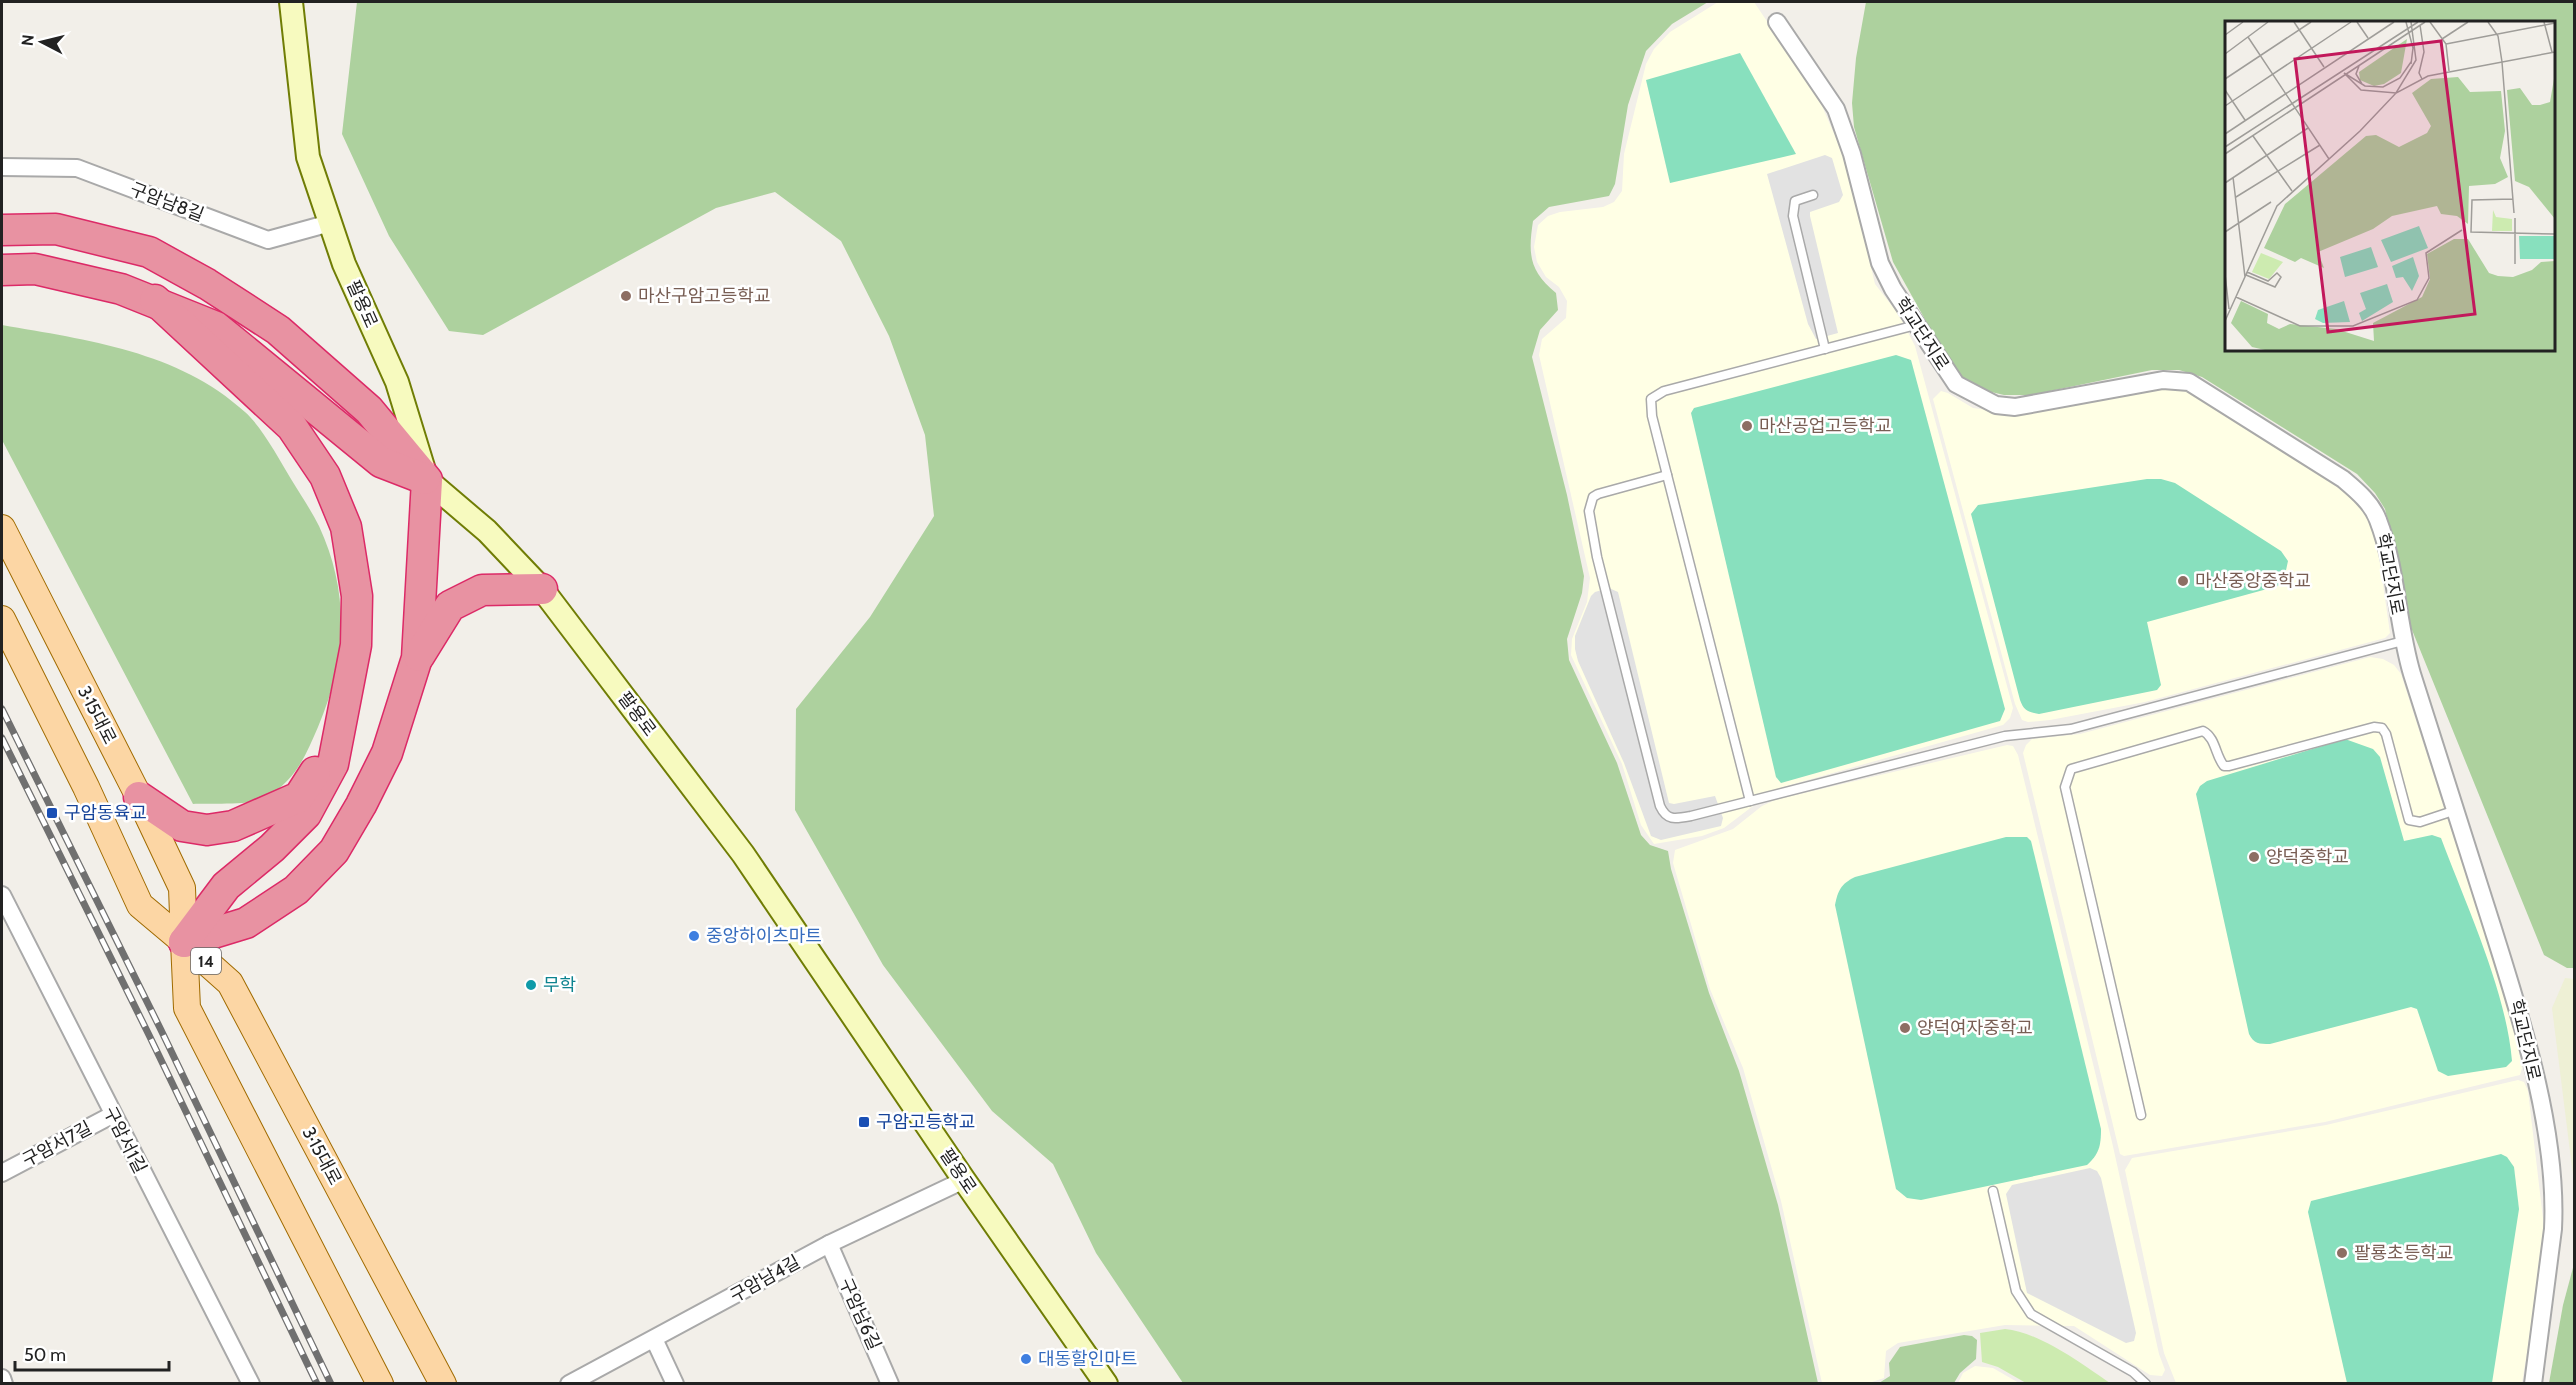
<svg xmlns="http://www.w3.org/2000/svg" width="2576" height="1385" viewBox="0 0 2576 1385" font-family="Cabin,'Noto Sans KR',sans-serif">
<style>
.education{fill:#ffffe5}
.farmland{fill:#eef0d5}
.grass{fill:#cdebb0}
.forest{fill:#add19e;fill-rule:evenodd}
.pitch{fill:#88e0be}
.parking{fill:#e2e2e2}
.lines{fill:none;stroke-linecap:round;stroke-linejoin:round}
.service-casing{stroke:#a9a9a9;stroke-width:11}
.minor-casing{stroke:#a9a9a9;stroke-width:20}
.secondary-casing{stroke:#707d05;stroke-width:26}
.primary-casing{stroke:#a06b00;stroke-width:28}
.motorway-casing{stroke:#dc2a67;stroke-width:33}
.service{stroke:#fff;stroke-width:8}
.minor{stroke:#fff;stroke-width:16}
.secondary{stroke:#f7fabf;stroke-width:22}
.primary{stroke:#fcd6a4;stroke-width:26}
.motorway{stroke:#e892a2;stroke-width:30}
.rail-casing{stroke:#707070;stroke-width:7}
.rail{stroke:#fff;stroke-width:4.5;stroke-dasharray:14;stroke-linecap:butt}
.education-dot{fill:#8d6e63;stroke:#fff;stroke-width:2}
.transit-dot{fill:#1a4fb4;stroke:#fff;stroke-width:2}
.shop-dot{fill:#3f7fe0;stroke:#fff;stroke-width:2}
.culture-dot{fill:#0f9aa8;stroke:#fff;stroke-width:2}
.labels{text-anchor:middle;stroke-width:5;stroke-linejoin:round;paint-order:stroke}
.shield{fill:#fff;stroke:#646464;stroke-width:1.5}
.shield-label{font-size:16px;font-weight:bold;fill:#222}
.street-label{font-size:18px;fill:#222;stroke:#fff}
.education-label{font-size:18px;fill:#785e54;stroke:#fff;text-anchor:start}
.transit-label{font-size:18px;fill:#164399;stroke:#fff;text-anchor:start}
.shop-label{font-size:18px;fill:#366cbe;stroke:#fff;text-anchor:start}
.culture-label{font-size:18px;fill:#0d838f;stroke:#fff;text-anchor:start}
.inset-road{fill:none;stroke:#9f9d99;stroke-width:1.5}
.view{fill:#c2185b;fill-opacity:0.15;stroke:#c2185b;stroke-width:3}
.inset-edge{fill:none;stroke:#222;stroke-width:3}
</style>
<rect width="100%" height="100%" fill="#f2efe9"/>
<g class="education">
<polygon points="1718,2 1754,2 1819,99 1835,136 1849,174 1875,284 1899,315 1915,346 2013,708 2010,718 2003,725 1783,787 1774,790 1724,828 1702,836 1654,844 1641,825 1622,764 1571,655 1572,639 1587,602 1590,578 1539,355 1542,339 1566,318 1567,301 1559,287 1546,277 1537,262 1534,247 1538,225 1548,216 1560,212 1603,207 1614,202 1622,191 1624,154 1646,64 1654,49 1670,32"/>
<polygon points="2173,385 2199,394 2355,499 2369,516 2376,536 2390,633 2385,638 2145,702 2050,720 2028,722 2022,720 2015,704 1933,399 1941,391 1948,393 1973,408 2004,412"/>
<polygon points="2370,657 2383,659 2394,665 2401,674 2513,1022 2522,1068 2520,1075 2325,1122 2124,1156 2120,1154 2023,753 2026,745 2032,739 2080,734"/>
<polygon points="2007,745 2013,746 2018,755 2112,1142 2159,1354 2165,1370 2162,1376 2150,1375 2074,1326 2005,1325 1898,1343 1886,1351 1884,1378 1869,1383 1822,1383 1781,1201 1743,1068 1710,989 1673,863 1675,850 1733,829 1762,806 1775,800"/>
<polygon points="2518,1080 2524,1082 2528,1091 2544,1227 2539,1278 2522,1383 2176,1383 2164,1353 2125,1170 2132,1158 2326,1125"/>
<polygon points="1975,1366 1993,1368 2019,1383 1958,1383 1963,1373"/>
</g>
<polygon class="farmland" points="2565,978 2574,979 2574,1183 2552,1008"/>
<path class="grass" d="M2005,1329C2039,1332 2082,1364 2110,1383H2026L1998,1367L1982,1362L1980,1333Z"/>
<g class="forest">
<path d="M357,2H1708L1672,24L1646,51L1628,105L1615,184L1609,196L1549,207L1533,221C1528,254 1529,271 1556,293L1558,310L1540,330L1532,357L1567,495L1584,576L1582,593L1567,639L1569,660L1617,763L1641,835L1650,845L1668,851L1671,869L1709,993L1739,1071L1778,1205L1818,1383H1183L1096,1253L1053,1164L992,1111L883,965L795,810L796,709L870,617L934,516L925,435L889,336L841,241L775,192L716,208L483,335L449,331L389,236L342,134Z"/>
<path d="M1866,2H2574V968H2567L2544,955L2410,625L2385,509L2375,493L2357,474L2202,377L2179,370H2152L2031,395H2004L1983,390L1964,379L1947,359L1893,262L1854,127L1852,103L1856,58ZM2226,22H2554V350H2226Z"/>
<path d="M2,325C87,340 178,351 245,412C262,427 279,459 291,479C300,494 311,510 319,526C350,593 347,659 318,727C305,757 296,780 265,798C250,806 211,803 193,804L2,440Z"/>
<polygon points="2574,1264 2574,1383 2549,1383 2563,1305"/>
<polygon points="1964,1335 1972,1336 1977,1340 1976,1359 1960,1373 1954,1383 1879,1383 1890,1376 1889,1363 1900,1347"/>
</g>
<g class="pitch">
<polygon points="1740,53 1796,154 1670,183 1646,80"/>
<polygon points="1896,355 1911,360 2005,709 2000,721 1781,783 1776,777 1691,413 1694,408"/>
<path d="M2147,479H2161L2175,483L2281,551L2288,561L2285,575L2278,586L2147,622L2161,685L2157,690L2039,714C2028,712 2024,711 2020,700L1971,514L1978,505Z"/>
<path d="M2345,739L2373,749L2380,757L2404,841L2432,835L2441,838C2466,905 2506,990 2512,1061L2506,1067L2448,1076L2438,1071L2417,1009L2411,1007L2270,1044C2259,1044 2254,1044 2249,1034L2196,794L2200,786L2207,781Z"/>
<path d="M2006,837H2027L2031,841L2101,1129C2101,1146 2099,1154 2087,1165L1921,1200L1907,1198L1896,1189L1835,905C1838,890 1841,884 1855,877Z"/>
<polygon points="2501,1154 2507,1157 2514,1167 2519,1209 2492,1383 2347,1383 2308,1212 2311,1201"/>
</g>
<g class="parking">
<polygon points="1825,155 1832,158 1843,195 1839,202 1810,212 1810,216 1838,333 1816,339 1808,324 1767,174"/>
<polygon points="1609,588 1618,592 1669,803 1674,804 1715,796 1723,818 1721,826 1661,840 1651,836 1624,763 1578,661 1575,649 1575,636 1591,596 1595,592"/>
<polygon points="2090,1168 2097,1171 2101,1178 2136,1333 2134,1341 2126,1343 2027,1293 2006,1194 2012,1185"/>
</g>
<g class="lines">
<defs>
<g id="service">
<polyline points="1813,195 1795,201 1793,216 1825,349"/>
<path d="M1667,475L1598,494L1593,497L1589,511L1597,557L1660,806C1667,821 1675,819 1691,816L2005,736L2071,729L2403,641"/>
<polyline points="1750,801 1652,416 1651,399 1664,391 1916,325"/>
<path d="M2141,1115L2065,787L2071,769L2203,731C2216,738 2215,755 2224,766H2229L2374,727L2382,728L2386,734L2409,820L2420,822L2456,810"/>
<polyline points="1993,1191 2016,1291 2031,1314 2133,1372 2146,1384"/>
</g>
<g id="minor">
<path d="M1777,22L1836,109L1852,154L1880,263L1893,289L1956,384L1996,405L2015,407L2163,380L2189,382L2343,479C2356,490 2372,503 2378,520C2397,569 2397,624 2412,674C2439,759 2466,844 2493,929C2522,1021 2558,1132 2553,1229L2533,1384"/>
<polyline points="2,167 77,168 268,240 330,223"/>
<polyline points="2,895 251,1384"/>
<polyline points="2,1173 112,1115"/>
<polyline points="829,1244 890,1384"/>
<polyline points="654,1339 675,1384"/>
<polyline points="2,1378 4,1384"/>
<polyline points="569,1384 829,1244 964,1180"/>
</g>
<polyline id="secondary" points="291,2 308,157 344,264 397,382 427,480 487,531 542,589 743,854 964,1180 1106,1384"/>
<g id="primary">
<polyline points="2,528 139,797 182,888 184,942 230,983 443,1384"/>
<polyline points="2,619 86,787 140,905 184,942 187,1008 380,1384"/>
</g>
<g id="motorway">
<polyline points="2,230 56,229 149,252 207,284 278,330 369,410 427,480 417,658 387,753 361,805 334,851 296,890 246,923 184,942"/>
<polyline points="2,270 35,269 121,289 216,327 381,462 425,479"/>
<polyline points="155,300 292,427 325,476 346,527 357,596 356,645 333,764 306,814 272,848 226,886 184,942"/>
<polyline points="419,656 450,606 482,590 542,589"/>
<polyline points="139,797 182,826 207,830 233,826 299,797 315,772"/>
</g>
</defs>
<use href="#service" class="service-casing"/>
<use href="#minor" class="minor-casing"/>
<use href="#secondary" class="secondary-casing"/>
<use href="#primary" class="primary-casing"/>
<use href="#motorway" class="motorway-casing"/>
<use href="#service" class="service"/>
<use href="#minor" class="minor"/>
<use href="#secondary" class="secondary"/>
<use href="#primary" class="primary"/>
<use href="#motorway" class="motorway"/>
<defs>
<g id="rail">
<polyline points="2,709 161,1030 331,1384"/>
<polyline points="2,738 149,1035 317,1384"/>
</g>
</defs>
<use href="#rail" class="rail-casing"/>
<use href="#rail" class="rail"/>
</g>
<g class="education-dot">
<circle cx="626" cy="296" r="6"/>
<circle cx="1747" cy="426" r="6"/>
<circle cx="2183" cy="581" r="6"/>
<circle cx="2254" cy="857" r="6"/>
<circle cx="1905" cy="1028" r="6"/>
<circle cx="2342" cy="1253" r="6"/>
</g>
<g class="transit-dot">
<rect x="46" y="807" width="12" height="12" rx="3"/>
<rect x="858" y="1116" width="12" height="12" rx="3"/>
</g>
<g class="shop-dot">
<circle cx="694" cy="936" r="6"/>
<circle cx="1026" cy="1359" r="6"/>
</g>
<circle class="culture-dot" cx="531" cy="985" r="6"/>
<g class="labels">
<rect class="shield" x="191" y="948" width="30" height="26" rx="4.5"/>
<g class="shield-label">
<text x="206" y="967">14</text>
</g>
<g class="street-label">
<text transform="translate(167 202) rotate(21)" y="6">구암남8길</text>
<text transform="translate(362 304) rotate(66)" y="6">팔용로</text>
<text transform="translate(1922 334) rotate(57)" y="6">학교단지로</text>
<text transform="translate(2390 574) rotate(79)" y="6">학교단지로</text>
<text transform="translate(637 714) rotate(53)" y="6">팔용로</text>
<text transform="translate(97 715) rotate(63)" y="6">3·15대로</text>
<text transform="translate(2525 1040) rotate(77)" y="6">학교단지로</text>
<text transform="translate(125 1140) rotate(63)" y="6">구암서1길</text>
<text transform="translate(57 1144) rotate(-28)" y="6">구암서7길</text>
<text transform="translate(322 1156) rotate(62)" y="6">3·15대로</text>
<text transform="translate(958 1171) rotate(56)" y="6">팔용로</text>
<text transform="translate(765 1279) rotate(-29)" y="6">구암남4길</text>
<text transform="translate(860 1314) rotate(66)" y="6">구암남6길</text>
</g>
<g class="education-label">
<text x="638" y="302">마산구암고등학교</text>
<text x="1759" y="432">마산공업고등학교</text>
<text x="2195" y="587">마산중앙중학교</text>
<text x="2266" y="863">양덕중학교</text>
<text x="1917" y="1034">양덕여자중학교</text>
<text x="2354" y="1259">팔룡초등학교</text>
</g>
<g class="transit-label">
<text x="64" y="819">구암동육교</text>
<text x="876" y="1128">구암고등학교</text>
</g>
<g class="shop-label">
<text x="706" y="942">중앙하이츠마트</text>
<text x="1038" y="1365">대동할인마트</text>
</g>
<g class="culture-label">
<text x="543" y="991">무학</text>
</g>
</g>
<g transform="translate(2225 21)">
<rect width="330" height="330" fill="#f2efe9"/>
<path d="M268,189L271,196L287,198V210H267ZM36,232L58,241L44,258L27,251Z" fill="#cdebb0"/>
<path d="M182,18L176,52L159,63L149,65L135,59L134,51ZM330,52V198L304,166L290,160L282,69L295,67L307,84H315L325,81ZM233,56L245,71L276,70L280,110L275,137L283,156L270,163L244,165L243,203L232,195L216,193L212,185L167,195L148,208L93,231L99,247L76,237L70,241L39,227L60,183L141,115L151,114L174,126L202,112L206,105L187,72L206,58ZM229,218H243L264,252L273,255L288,256L307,249L316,241L330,240V329H40L27,326L6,302L16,280L43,293L42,302L54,308L65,303L111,308L149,320L148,302L197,276L205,258L202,233Z" fill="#add19e"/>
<path d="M194,205L203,227L166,241L156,219ZM294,215H329V238H295ZM146,226L153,246L120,256L115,236ZM188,236L194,255L187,270L178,256L171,257L167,245ZM162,263L168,281L137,300L134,292L141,288L135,272ZM119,280L125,301L98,302L90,298L93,289Z" fill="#88e0be"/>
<path class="inset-road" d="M69,1L99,46M132,1L143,17M181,1L188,27L186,43M205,1L221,23L224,50M263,1L273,15L277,41L289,192M319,1L327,31M195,4L199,31L194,52L197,58M0,14L18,1M23,16L104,138M217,18L243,1M221,23L330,2M0,33L43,1M134,45L131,53L137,63M119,52L136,69L171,72L191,39L186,1M119,52L140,65L158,66L175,57L186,41M0,58L86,1M0,69L20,99M0,85L126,1M0,113L169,1M28,115L67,170M0,126L193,1M0,133L200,1M8,156L20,256M0,162L83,107M11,176L95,124M288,178L247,179L246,211L330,213M0,211L46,181M290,243V197M0,253L4,288M21,254L50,266L56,256L52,252L43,260L22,251M11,276L75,305H128L192,279L204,257L201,232L237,209M0,300L52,185L135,110L171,72L203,55L330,31"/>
<path class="view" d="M216,20L250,293L103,311L70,38Z"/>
<rect width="330" height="330" class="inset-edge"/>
</g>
<rect width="2576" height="1385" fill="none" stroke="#222222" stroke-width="6"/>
<g transform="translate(42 42) rotate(277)" stroke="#ffffff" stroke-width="4.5" paint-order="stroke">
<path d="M0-4.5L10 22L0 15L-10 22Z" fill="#222222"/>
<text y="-9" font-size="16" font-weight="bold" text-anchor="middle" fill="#222222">N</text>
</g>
<path d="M15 1361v9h154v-9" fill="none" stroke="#222222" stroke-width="3"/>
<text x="24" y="1361" font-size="18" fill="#222222" stroke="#ffffff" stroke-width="4.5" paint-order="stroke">50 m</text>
</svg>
